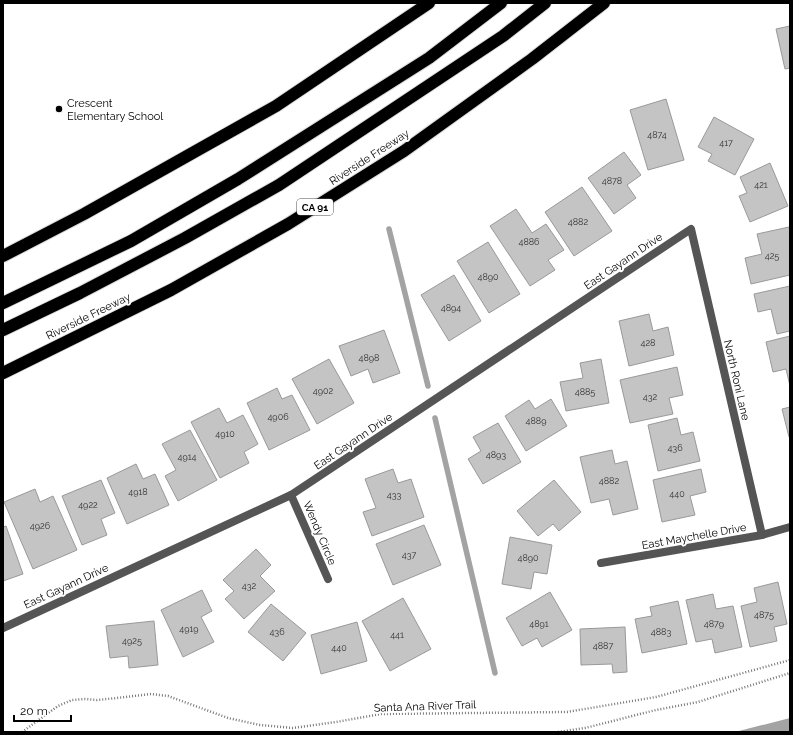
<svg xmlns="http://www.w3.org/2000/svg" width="793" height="735" viewBox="0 0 793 735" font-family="Raleway,sans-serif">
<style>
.water{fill:#a3a3a3}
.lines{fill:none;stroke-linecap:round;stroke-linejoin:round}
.stream{stroke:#a3a3a3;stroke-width:5.5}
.building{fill:#c4c4c4;stroke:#999}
.motorway-casing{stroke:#dbdbdb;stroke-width:14}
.path{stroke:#777;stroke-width:2.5;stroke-dasharray:1 2;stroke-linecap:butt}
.minor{stroke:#555;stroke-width:8}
.motorway{stroke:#000;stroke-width:12}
.poi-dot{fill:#000;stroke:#fff;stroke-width:1.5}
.labels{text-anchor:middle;stroke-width:4;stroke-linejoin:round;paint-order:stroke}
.number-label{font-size:9px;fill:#313131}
.shield{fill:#fff;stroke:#4c4c4c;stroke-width:1}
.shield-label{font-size:10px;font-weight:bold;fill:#000}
.poi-label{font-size:11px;fill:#000;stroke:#fff;text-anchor:start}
.street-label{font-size:11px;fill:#000;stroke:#fff}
</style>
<rect width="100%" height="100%" fill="#fff"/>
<polygon class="water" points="790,718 790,732 735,732"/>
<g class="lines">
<g class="stream">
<polyline points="389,229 428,386"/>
<polyline points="435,418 495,673"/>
</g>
</g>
<g class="building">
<polygon points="790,26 790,68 785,69 776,29"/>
<polygon points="666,99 684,160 648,170 630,110"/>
<polygon points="714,117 754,139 735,175 708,161 712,154 698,147"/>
<polygon points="624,152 641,175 627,185 636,198 614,214 588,178"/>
<polygon points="770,163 788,206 750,222 739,196 747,193 740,177"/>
<polygon points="582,187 612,231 574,256 545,212"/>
<polygon points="516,209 532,233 546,224 564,250 548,260 555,270 530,286 490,226"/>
<polygon points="789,227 790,233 790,275 751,284 745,258 762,254 757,234"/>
<polygon points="488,242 520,294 489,313 457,261"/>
<polygon points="454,275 481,321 449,341 421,295"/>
<polygon points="790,286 790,331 777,334 771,309 758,312 754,294"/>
<polygon points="649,314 653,331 668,327 674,355 629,366 619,321"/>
<polygon points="384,330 400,373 373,383 368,369 351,376 339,346"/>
<polygon points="790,336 790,386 786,369 773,372 766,342"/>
<polygon points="329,359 354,403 317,424 292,379"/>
<polygon points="601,359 609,403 566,411 560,382 583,378 580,363"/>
<polygon points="677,367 683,395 669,398 673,414 630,423 620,380"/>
<polygon points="277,388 282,399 292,395 310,430 269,450 247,403"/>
<polygon points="551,399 567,426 526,451 505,416 529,400 535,409"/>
<polygon points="790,407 790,436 789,437 782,409"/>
<polygon points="219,408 227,423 243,415 258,444 244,452 249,463 220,478 191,422"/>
<polygon points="677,418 681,435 693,432 700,461 658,471 648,425"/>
<polygon points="498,423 521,462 483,484 468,459 481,451 473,437"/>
<polygon points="190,430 217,480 178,501 165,476 176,470 162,444"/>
<polygon points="612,450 615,464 627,461 638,509 613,515 609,499 591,503 580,457"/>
<polygon points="136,464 143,479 155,474 169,505 127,524 107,478"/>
<polygon points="393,469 398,483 411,479 424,517 372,536 363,512 376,508 365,479"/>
<polygon points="701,469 706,492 690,496 695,515 662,522 653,480"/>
<polygon points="101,480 115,513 101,519 107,535 82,545 62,496"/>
<polygon points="554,480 581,512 559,531 553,524 538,536 517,511"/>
<polygon points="35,489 40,502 53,496 77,550 33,569 4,502"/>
<polygon points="424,525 441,565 393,585 376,544"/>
<polygon points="6,526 23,574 3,581 3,527"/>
<polygon points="510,537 552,545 547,574 534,572 531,589 502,584"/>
<polygon points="256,549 271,565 260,576 275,591 244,619 225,599 234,591 223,580"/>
<polygon points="778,582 787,624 774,627 777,641 750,647 741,606 757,602 754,588"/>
<polygon points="202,590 212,611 201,617 214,642 183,657 161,610"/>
<polygon points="550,592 572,630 542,647 537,638 522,646 506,618"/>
<polygon points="713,594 716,609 733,606 742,647 715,653 712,639 696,642 686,600"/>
<polygon points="403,598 431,649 390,671 362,621"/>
<polygon points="678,601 687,644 642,653 635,619 652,616 650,607"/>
<polygon points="271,604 306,633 283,661 248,632"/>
<polygon points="154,621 158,665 129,668 128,656 110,658 106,626"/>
<polygon points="357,622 367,661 321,674 311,635"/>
<polygon points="625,627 627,672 613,673 612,664 581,665 580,629"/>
</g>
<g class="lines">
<defs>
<g id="motorway">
<polyline points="3,256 84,214 276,106 429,3"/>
<polyline points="3,303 131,241 238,179 429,58 501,3"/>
<polyline points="3,330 80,293 185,238 279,185 503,36 545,3"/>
<polyline points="3,373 171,290 288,224 404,151 532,59 604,3"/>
</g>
</defs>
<use href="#motorway" class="motorway-casing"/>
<g class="path">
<polyline points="22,732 58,706 72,700 84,699 97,700 117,698 151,694 168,696 228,718 260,725 293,728 336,722 381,714 567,712 656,697 790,660"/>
<polyline points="558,732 585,728 656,710 698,702 790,673"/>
</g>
<g class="minor">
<polyline points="291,495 328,579"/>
<polyline points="601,563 762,535 790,527"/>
<polyline points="3,628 291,495 691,229 762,535"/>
</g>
<use href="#motorway" class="motorway"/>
</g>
<circle class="poi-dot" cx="59" cy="109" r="4"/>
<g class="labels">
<g class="number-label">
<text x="657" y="138">4874</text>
<text x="726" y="146">417</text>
<text x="612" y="184">4878</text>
<text x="761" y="188">421</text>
<text x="578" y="225">4882</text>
<text x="529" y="245">4886</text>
<text x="772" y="259">425</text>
<text x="488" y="280">4890</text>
<text x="451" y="311">4894</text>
<text x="648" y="346">428</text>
<text x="369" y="361">4898</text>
<text x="323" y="394">4902</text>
<text x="585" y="395">4885</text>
<text x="650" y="400">432</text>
<text x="278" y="420">4906</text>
<text x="536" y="424">4889</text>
<text x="225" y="437">4910</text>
<text x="675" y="451">436</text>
<text x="496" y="458">4893</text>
<text x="187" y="460">4914</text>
<text x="609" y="484">4882</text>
<text x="138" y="495">4918</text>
<text x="677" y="497">440</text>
<text x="394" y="498">433</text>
<text x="88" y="508">4922</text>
<text x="40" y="529">4926</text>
<text x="409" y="558">437</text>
<text x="528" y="561">4890</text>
<text x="249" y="589">432</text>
<text x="764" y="618">4875</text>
<text x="539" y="627">4891</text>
<text x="714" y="627">4879</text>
<text x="189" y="632">4919</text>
<text x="277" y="635">436</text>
<text x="661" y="635">4883</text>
<text x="397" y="638">441</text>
<text x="132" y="644">4925</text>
<text x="603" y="649">4887</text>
<text x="339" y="651">440</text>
</g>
<rect class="shield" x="297" y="199" width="36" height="16" rx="3"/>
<g class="shield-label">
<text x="315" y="211">CA 91</text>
</g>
<g class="poi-label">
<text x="67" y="107">Crescent<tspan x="67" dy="13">Elementary School</tspan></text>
</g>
<g class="street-label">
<text transform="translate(369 157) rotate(-33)" y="4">Riverside Freeway</text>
<text transform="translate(623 261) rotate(-34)" y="4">East Gayann Drive</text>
<text transform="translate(88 316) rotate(-26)" y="4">Riverside Freeway</text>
<text transform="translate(737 380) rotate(77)" y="4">North Roni Lane</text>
<text transform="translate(353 441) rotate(-34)" y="4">East Gayann Drive</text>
<text transform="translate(320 533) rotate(67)" y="4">Wendy Circle</text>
<text transform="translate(694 536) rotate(-10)" y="4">East Maychelle Drive</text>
<text transform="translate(66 586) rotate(-25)" y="4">East Gayann Drive</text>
<text transform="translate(425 706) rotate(-2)" y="4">Santa Ana River Trail</text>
</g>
</g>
<rect width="793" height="735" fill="none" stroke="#000000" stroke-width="8"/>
<path d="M14 715v6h57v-6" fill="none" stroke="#000000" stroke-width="2"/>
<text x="20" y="715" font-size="12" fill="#000000" stroke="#ffffff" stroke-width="3" paint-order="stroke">20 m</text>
</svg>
